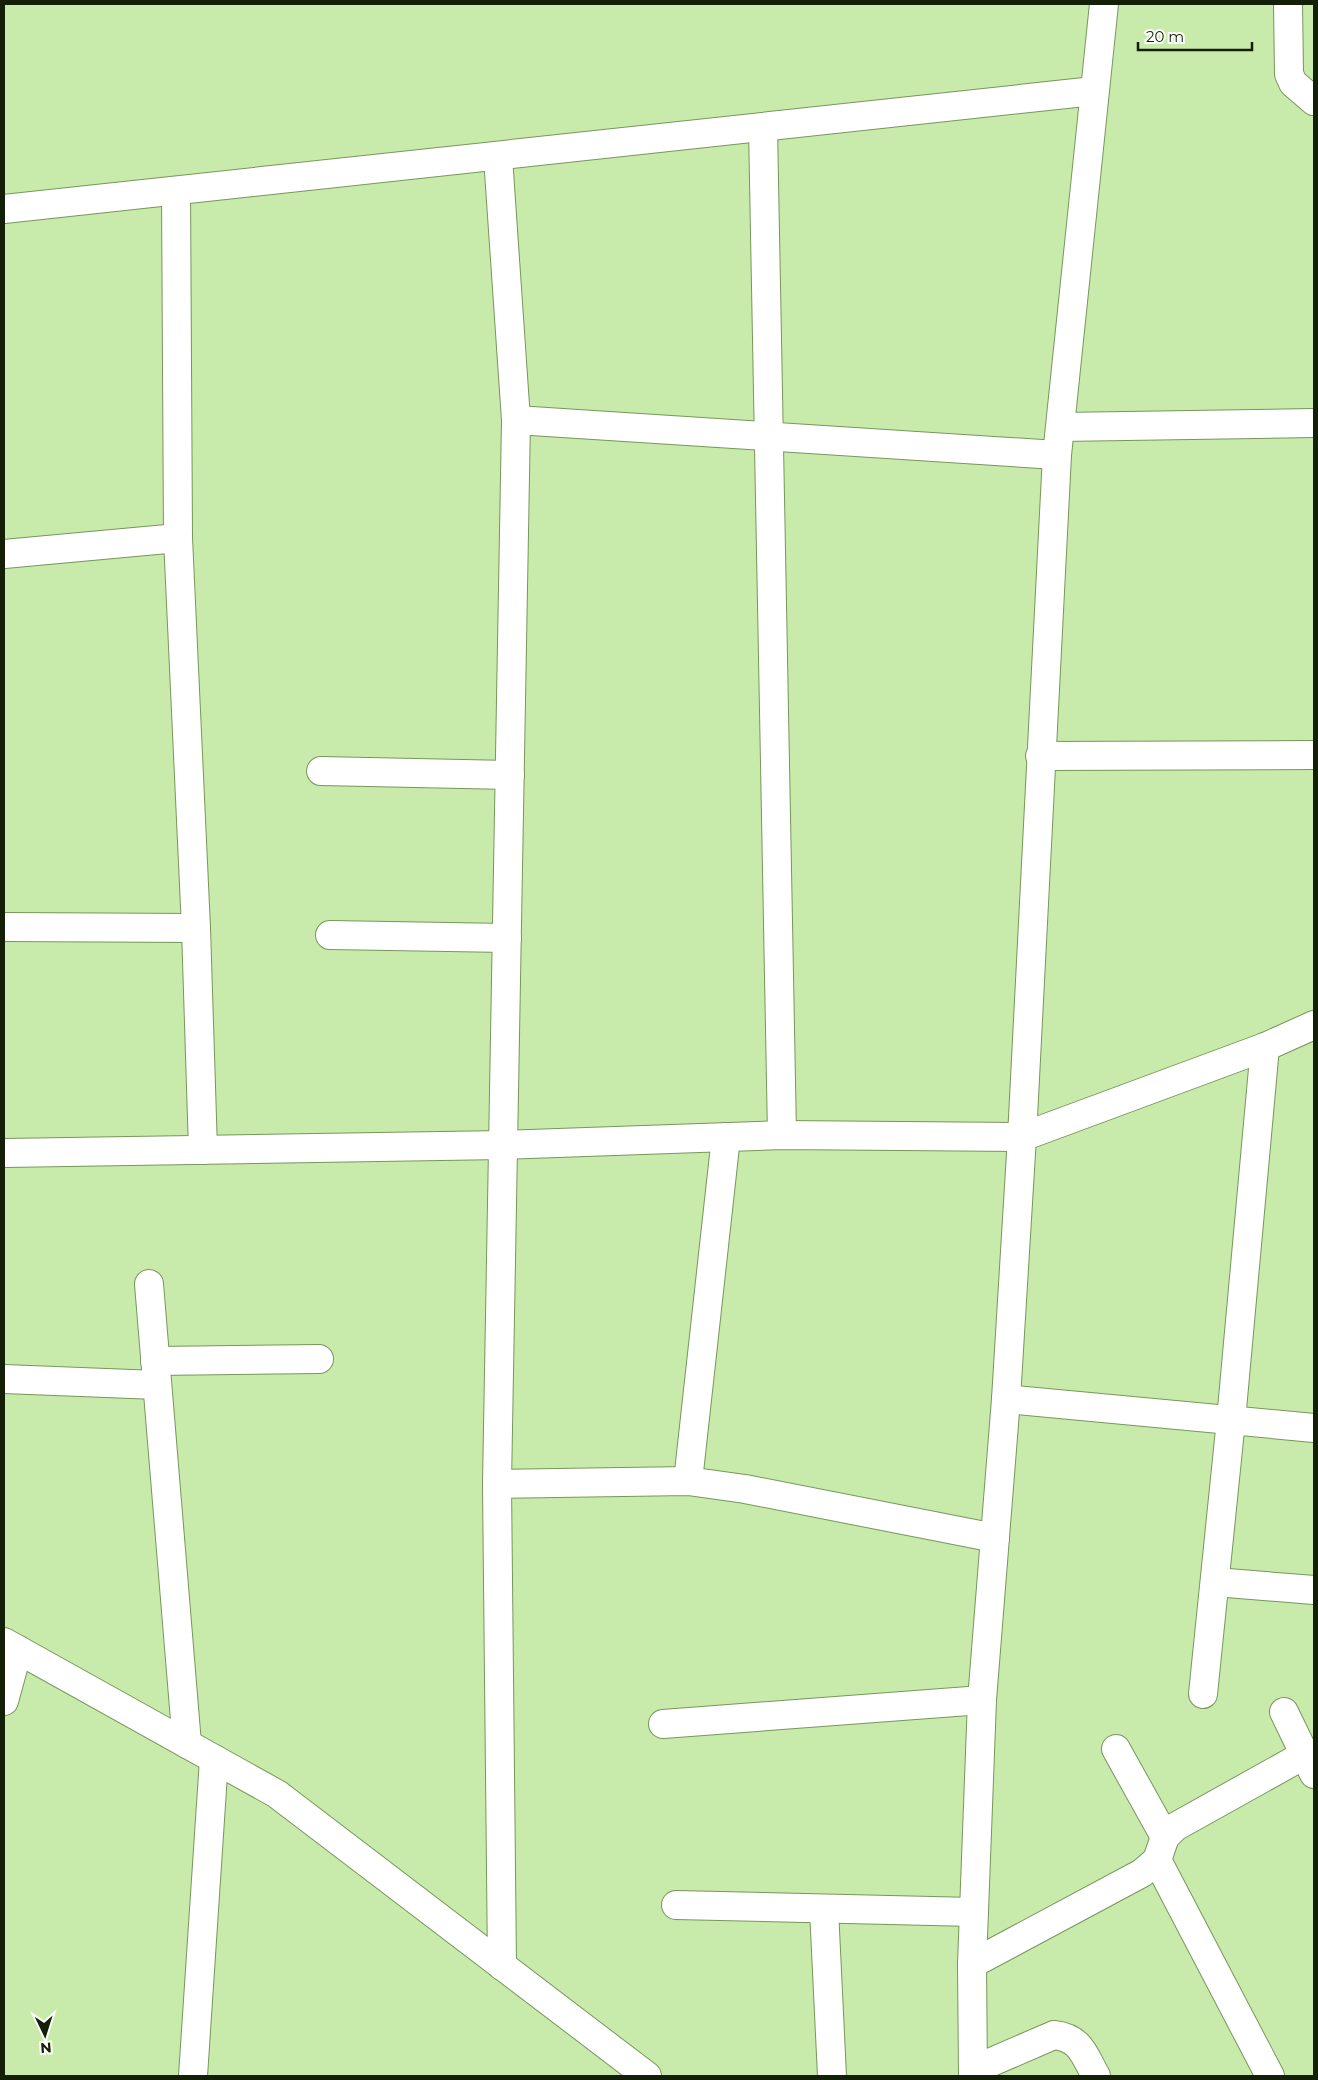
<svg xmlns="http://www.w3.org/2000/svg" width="1318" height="2080" viewBox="0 0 1318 2080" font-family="Montserrat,sans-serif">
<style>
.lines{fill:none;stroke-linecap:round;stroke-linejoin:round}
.street-casing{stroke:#78965c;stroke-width:30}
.secondary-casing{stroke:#78965c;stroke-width:30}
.street{stroke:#fff;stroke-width:28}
.secondary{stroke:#fff;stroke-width:28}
</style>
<rect width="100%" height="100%" fill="#c8eaab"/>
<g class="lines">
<defs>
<g id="street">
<polyline points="1288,4 1289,74 1293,83 1314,101"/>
<polyline points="763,127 782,1135"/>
<polyline points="498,157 516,420 497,1484 502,1966"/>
<polyline points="176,191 178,538 196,928 203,1150"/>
<polyline points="4,209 1094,91"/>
<polyline points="516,420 1057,455"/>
<polyline points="1061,427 1314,423"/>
<polyline points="4,554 178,538"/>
<polyline points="1040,756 1314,755"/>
<polyline points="321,771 510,775"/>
<polyline points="4,927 196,928"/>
<polyline points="330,935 507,938"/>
<polyline points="4,1153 503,1145 782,1135 1022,1137 1265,1047 1314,1025"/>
<polyline points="149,1284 187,1744"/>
<polyline points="155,1361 319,1359"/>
<polyline points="4,1379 157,1385"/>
<polyline points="1006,1399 1314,1428"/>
<polyline points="688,1481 726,1137"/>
<polyline points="497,1484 688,1481 745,1489 995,1538"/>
<polyline points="1215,1582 1314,1590"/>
<polyline points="4,1642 277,1794 647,2076"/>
<polyline points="1203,1694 1231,1420 1265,1047"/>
<polyline points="4,1701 18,1650"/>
<polyline points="1284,1712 1314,1774"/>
<polyline points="663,1724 982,1700"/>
<polyline points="1116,1749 1165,1837"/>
<polyline points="1157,1860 1270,2076"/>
<polyline points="676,1905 974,1912"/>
<polyline points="824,1909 832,2076"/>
<polyline points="972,1964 1142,1873 1157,1860 1165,1837 1175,1827 1304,1755"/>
<path d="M973,2070L1054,2035C1081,2038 1084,2055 1096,2076"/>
<polyline points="193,2076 214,1759"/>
</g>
<polyline id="secondary" points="973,2076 972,1964 982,1700 1006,1399 1022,1137 1057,455 1104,4"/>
</defs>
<use href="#street" class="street-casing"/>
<use href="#secondary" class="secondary-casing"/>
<use href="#street" class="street"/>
<use href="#secondary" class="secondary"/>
</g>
<rect width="1318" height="2080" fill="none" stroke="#131f07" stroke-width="10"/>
<g transform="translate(45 2035) rotate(176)" stroke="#fcfff9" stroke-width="4" paint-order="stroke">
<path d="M0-4L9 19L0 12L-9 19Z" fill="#131f07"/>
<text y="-8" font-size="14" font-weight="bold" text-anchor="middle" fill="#131f07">N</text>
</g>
<path d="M1138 42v8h114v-8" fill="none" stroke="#131f07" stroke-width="2.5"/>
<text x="1146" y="42" font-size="15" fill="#131f07" stroke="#fcfff9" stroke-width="4" paint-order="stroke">20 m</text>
</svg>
